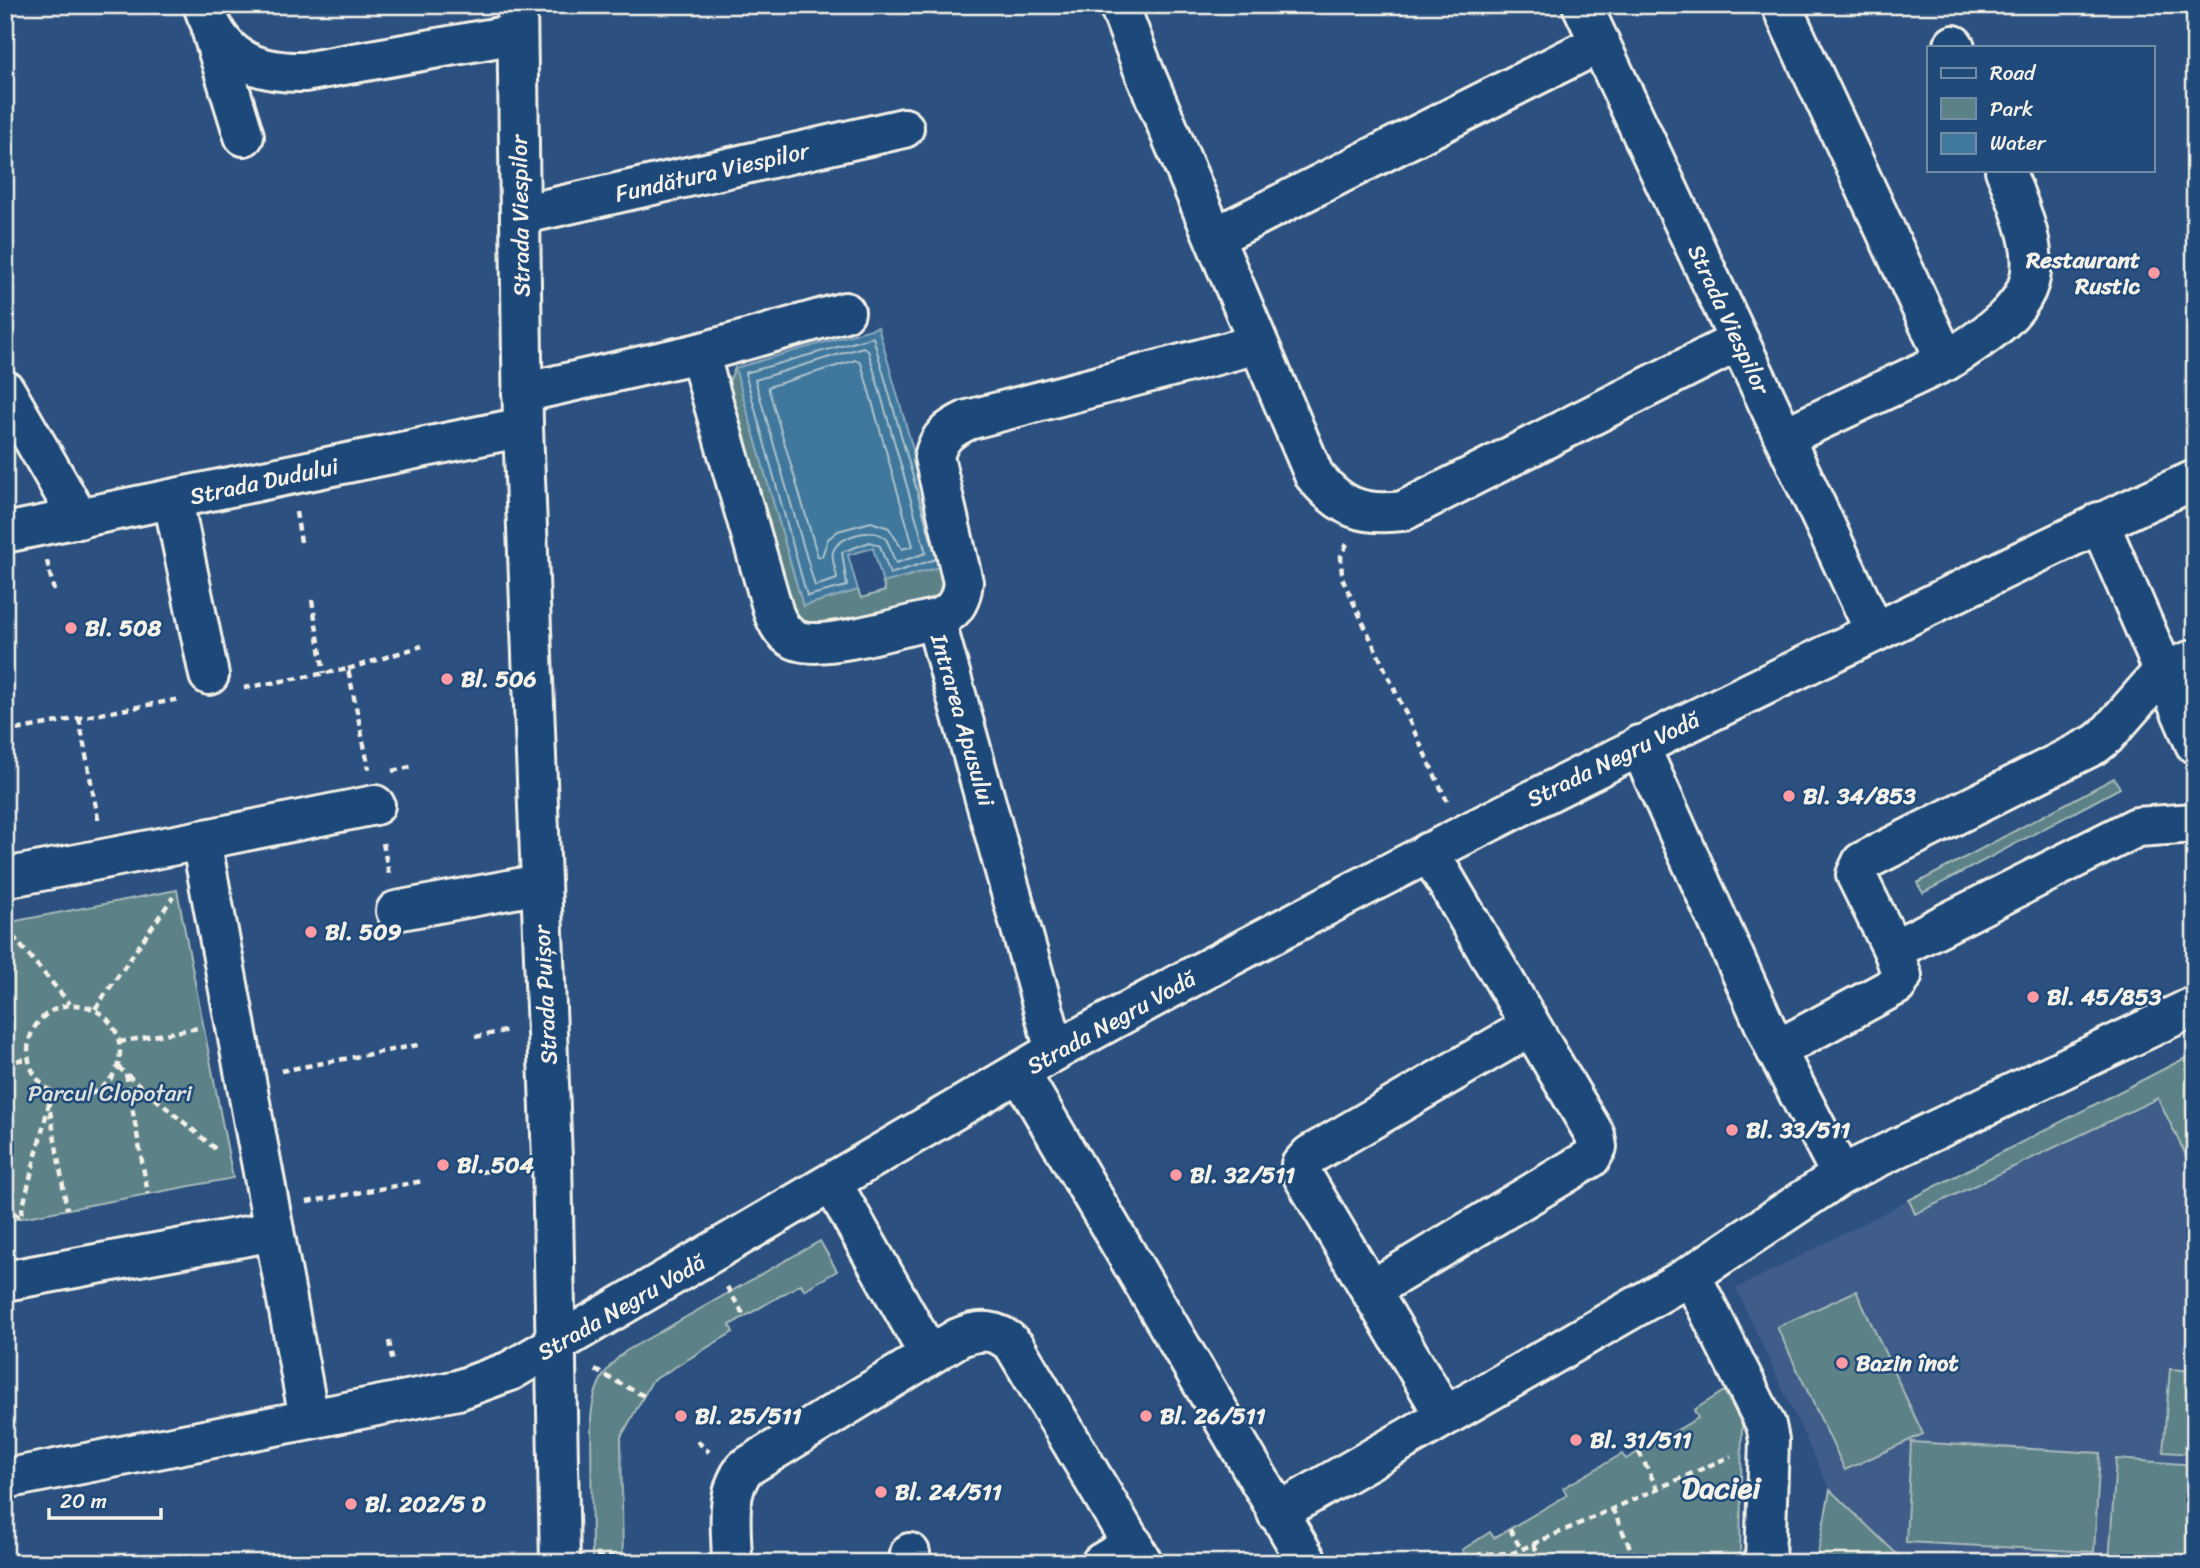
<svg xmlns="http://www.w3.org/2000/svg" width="2200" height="1568" viewBox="0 0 2200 1568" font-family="Sriracha,sans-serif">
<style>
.built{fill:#405d8a}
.green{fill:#5c8288;stroke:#a8bab8;stroke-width:2}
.water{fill:#41789d;stroke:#89a8bb;stroke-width:2}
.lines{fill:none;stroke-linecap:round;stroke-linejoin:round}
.shore{stroke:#acc1ca;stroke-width:2}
.minor-casing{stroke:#f4f1e8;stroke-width:44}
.path{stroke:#f4f1e8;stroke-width:4.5;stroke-dasharray:7 5;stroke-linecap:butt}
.minor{stroke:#1f4a7a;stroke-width:38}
.poi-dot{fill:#ff9aa2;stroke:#1f4a7a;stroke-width:2.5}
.labels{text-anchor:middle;stroke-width:5;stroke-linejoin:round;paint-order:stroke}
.street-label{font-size:23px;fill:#f4f1e8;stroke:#1f4a7a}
.poi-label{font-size:23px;font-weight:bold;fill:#f4f1e8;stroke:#1f4a7a;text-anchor:start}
.park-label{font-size:23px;fill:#dde0da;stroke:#1f4a7a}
.district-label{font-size:30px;font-weight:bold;fill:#f4f1e8;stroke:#1f4a7a}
</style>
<rect width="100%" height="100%" fill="#2c5180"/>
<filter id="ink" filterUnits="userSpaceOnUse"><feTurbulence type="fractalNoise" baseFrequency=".0143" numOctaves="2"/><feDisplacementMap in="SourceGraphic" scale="14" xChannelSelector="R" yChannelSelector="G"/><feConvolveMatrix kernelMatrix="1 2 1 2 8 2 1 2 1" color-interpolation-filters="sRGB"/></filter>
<g filter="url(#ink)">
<polygon class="built" points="2195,1053 2195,1563 1906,1563 1830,1490 1736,1289"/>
<g class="green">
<polygon points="735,368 803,606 858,590 861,598 885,591 883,583 946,565 946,594 933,602 820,626 803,624 789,614 723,394"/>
<polygon points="2114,778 2120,788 1923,893 1917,883"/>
<polygon points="177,890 233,1178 5,1221 5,923"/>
<polygon points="2195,1053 2195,1174 2158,1098 1915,1214 1909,1200"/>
<path d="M820,1241L837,1271L804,1290L801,1284L730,1325L733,1332L652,1381L621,1437L623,1563H592L591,1419C593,1389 602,1370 626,1351Z"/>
<polygon points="1856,1291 1923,1434 1845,1470 1777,1327"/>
<polygon points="2170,1369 2195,1371 2195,1454 2163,1452"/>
<polygon points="1724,1391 1742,1424 1740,1563 1471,1563 1462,1550 1490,1532 1494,1538 1567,1495 1563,1488 1622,1454 1626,1459 1698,1418 1694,1410"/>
<polygon points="1911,1442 2100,1453 2094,1552 1906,1542"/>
<polygon points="2116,1459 2195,1465 2195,1563 2109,1562"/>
<polygon points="1830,1490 1906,1563 1816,1563"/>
</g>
<polygon class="water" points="878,327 946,565 883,583 873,548 848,555 858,590 803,606 735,368"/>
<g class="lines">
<g class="shore">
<path d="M863,347L868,350L926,553L896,563C891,556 891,545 885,538C874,526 837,536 833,552C831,561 837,571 837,579L815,586L755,380Z"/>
<polygon points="856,360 861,363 913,546 902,549 889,528 871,522 838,531 828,539 822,556 818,557 768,387"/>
<polyline points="933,547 873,337 745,373 807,596 847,586 842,552 870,542 880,546 890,574 936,559"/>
</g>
<defs>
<g id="minor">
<path d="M203,5C220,56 251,73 304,72L517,34"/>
<polyline points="517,5 523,427 552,1159 560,1563"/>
<path d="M1119,5L1144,71L1314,475C1341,508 1362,516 1403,511L1739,341"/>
<polyline points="1582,5 1875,632"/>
<polyline points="1781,5 1946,361 1784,437"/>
<polyline points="212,32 244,136"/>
<polyline points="1954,45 1955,47"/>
<polyline points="520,215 904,128"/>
<polyline points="1215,237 1600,43"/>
<polyline points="699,353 845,312"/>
<path d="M1946,361C2046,299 2048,275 2005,170"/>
<polyline points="5,390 79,519"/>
<path d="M522,393L699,353L774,614C779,626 785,637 799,641C826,650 904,626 935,619"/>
<polyline points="173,500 209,675"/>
<polyline points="2099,522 2195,744"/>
<polyline points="5,533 523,427"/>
<polyline points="1639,745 1776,1050 1841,1175"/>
<polyline points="201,840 375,805"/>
<polyline points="5,878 201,840 309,1418"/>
<polyline points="396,911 540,884"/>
<polyline points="1893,950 1856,875 1862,862 2096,744 2106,736 2163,671 2195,659"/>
<polyline points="1776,1050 1897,985 1902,976 1893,950 2137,827 2195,823"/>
<path d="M1055,1051L935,619C954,614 961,601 963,582L934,457C939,436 949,429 968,420L1258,344"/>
<polyline points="1020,1073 1308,1563"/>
<polyline points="832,1183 929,1355"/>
<polyline points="1691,1275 1766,1425 1769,1440 1765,1563"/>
<polyline points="5,1281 274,1231"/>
<polyline points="1371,1290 1591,1158 1597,1147 1595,1135 1429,852"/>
<polyline points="1445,1416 1303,1176 1301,1165 1310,1155 1530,1027"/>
<path d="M5,1479L458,1390L510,1371L1055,1051C1323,904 1595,766 1871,634C1979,582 2085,528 2195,480"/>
<polyline points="1277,1513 1691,1275 1841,1175 2195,1006"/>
<polyline points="910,1553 911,1563"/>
<path d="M732,1563C732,1531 724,1494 745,1468L958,1338C980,1328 999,1329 1015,1347L1143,1563"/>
<polyline points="1101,1563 1133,1544"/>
</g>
</defs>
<use href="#minor" class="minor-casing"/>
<g class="path">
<polyline points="296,512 301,542"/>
<polyline points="1347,544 1341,556 1342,578 1447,801"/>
<polyline points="47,561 54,591"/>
<polyline points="312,600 324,673"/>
<polyline points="348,669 422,646"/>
<polyline points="244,688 348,669 369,769"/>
<polyline points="79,718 99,824"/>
<polyline points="5,732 180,699"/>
<polyline points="392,771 415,766"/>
<polyline points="383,843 389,875"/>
<polyline points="5,927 70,1004"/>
<circle cx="74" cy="1051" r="46"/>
<polyline points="95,1009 173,897"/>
<polyline points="475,1037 509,1030"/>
<polyline points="119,1042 198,1028"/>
<polyline points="5,1062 28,1059"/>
<polyline points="118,1067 219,1152"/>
<polyline points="281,1071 418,1045"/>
<polyline points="126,1074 148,1194"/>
<polyline points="50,1111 67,1209"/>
<polyline points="481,1172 515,1166"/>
<polyline points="307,1202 423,1181"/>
<polyline points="5,1205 20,1218 52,1092"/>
<polyline points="727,1287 745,1317"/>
<polyline points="389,1341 393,1364"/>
<polyline points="595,1370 644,1396"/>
<polyline points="697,1441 709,1452"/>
<polyline points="1639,1452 1657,1488"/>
<polyline points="1612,1508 1637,1563"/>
<polyline points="1510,1529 1521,1549"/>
<polyline points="1533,1544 1543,1563"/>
<polyline points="596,1557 623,1556"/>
<polyline points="1465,1563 1481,1554 1513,1553 1731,1456"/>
</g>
<use href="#minor" class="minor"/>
</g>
</g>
<g class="poi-dot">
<circle cx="2154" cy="273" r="7"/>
<circle cx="71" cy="628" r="7"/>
<circle cx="447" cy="679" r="7"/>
<circle cx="1789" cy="796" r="7"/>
<circle cx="311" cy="932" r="7"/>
<circle cx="2033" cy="997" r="7"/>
<circle cx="1732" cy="1130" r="7"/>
<circle cx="443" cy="1165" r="7"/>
<circle cx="1176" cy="1175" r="7"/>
<circle cx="1842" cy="1363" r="7"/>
<circle cx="681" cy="1416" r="7"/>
<circle cx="1146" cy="1416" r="7"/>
<circle cx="1576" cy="1440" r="7"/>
<circle cx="881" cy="1492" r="7"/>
<circle cx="351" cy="1504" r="7"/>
</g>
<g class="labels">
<g class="street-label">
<text transform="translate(712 172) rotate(-13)" y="8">Fundătura Viespilor</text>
<text transform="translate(520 216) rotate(-91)" y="8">Strada Viespilor</text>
<text transform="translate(1729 319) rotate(65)" y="8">Strada Viespilor</text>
<text transform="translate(264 481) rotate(-12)" y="8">Strada Dudului</text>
<text transform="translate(963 720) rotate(74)" y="8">Intrarea Apusului</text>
<text transform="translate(1613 759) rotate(-26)" y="8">Strada Negru Vodă</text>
<text transform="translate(545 995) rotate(-93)" y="8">Strada Puișor</text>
<text transform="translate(1111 1022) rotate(-29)" y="8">Strada Negru Vodă</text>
<text transform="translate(621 1307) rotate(-30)" y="8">Strada Negru Vodă</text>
</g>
<g class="poi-label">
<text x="2140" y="268" text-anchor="end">Restaurant<tspan x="2140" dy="26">Rustic</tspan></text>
<text x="85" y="636">Bl. 508</text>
<text x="461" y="687">Bl. 506</text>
<text x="1803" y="804">Bl. 34/853</text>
<text x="325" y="940">Bl. 509</text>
<text x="2047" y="1005">Bl. 45/853</text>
<text x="1746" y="1138">Bl. 33/511</text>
<text x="457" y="1173">Bl. 504</text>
<text x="1190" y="1183">Bl. 32/511</text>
<text x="1856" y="1371">Bazin înot</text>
<text x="695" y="1424">Bl. 25/511</text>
<text x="1160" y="1424">Bl. 26/511</text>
<text x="1590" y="1448">Bl. 31/511</text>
<text x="895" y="1500">Bl. 24/511</text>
<text x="365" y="1512">Bl. 202/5 D</text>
</g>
<g class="park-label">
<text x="110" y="1101">Parcul Clopotari</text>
</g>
<g class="district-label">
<text x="1721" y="1498">Daciei</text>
</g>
</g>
<rect width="2200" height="1568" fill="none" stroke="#1f4a7a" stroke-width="28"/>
<rect x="14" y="14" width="2172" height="1540" fill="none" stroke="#f4f1e8" stroke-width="2.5" filter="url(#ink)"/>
<rect x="1927" y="46" width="228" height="126" fill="#1f4a7a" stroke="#748da6" stroke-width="2"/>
<rect x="1941" y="68" width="35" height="10" fill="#1f4a7a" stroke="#748da6" stroke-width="2"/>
<text x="1990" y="80" font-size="21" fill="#f4f1e8">Road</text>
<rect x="1941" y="98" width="35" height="21" fill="#5c8288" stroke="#748da6" stroke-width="2"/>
<text x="1990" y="116" font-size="21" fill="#f4f1e8">Park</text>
<rect x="1941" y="133" width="35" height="21" fill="#41789d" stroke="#748da6" stroke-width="2"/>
<text x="1990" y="150" font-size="21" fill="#f4f1e8">Water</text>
<path d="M49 1508v10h112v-10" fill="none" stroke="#f4f1e8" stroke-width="3.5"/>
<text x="60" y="1508" font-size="21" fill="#f4f1e8" stroke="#1f4a7a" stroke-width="5" paint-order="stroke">20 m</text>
</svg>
